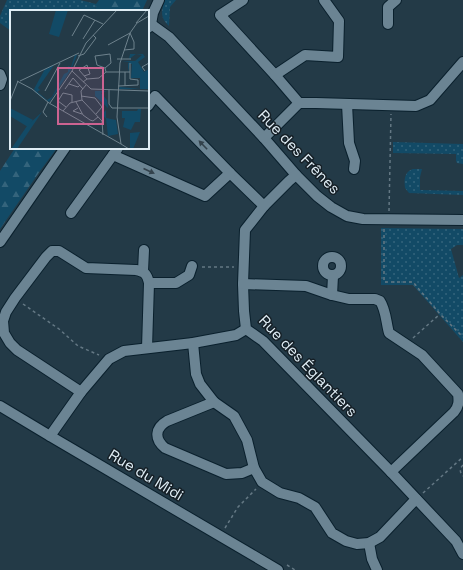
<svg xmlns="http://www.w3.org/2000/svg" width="463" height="570" viewBox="0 0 463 570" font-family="'Space Grotesk',sans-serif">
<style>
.grass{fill:url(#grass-dots)}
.forest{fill:url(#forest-firs)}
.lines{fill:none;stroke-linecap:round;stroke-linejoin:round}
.minor-casing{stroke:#0a202d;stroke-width:12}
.path{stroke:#647884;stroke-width:1.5;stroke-dasharray:3 3;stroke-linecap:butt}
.minor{stroke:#6b8493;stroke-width:10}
.oneway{fill:#33424c}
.labels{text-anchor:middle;stroke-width:3;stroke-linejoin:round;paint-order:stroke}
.street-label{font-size:15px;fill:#dfedf5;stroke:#151f26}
.inset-road{fill:none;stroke:#6e828d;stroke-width:1}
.view{fill:#cc6391;fill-opacity:0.15;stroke:#cc6391;stroke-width:2}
.inset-edge{fill:none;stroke:#dfedf5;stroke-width:2}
</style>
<defs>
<pattern id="grass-dots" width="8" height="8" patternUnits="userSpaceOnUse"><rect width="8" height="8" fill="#124a66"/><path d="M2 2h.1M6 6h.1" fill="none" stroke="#34647c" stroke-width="1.8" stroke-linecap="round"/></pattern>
<pattern id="forest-firs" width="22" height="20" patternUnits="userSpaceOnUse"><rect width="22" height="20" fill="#124a66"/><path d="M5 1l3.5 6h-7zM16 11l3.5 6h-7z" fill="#34647c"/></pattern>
</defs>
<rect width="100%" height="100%" fill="#233a47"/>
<g class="grass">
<polygon points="7,0 80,0 96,4 95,11 11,11 11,31 0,23 0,16"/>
<path d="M165,0H176L170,7L169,26C160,18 161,11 165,0Z"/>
<polygon points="393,142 463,144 463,164 457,163 456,161 456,154 393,153"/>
<path d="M413,169H422L420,177V190L463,191V195L409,193L405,188C404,180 404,172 413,169Z"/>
<polygon points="381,228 463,229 463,245 457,245 451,249 459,278 463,275 463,342 413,285 381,285"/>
</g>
<g class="forest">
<polygon points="99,0 147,0 142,11 95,11 96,4"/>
<polygon points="15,148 57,148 40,171 0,229 0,171"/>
</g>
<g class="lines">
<defs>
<g id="minor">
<polyline points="243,0 220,15 275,75 299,103"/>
<polyline points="151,24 169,37 264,138 296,175 317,196 331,207 347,216 363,219 463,220"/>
<polyline points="388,24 388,7 396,0"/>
<polyline points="148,28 151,24 153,13 159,0"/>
<polyline points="0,74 2,79 0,85"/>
<polyline points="275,75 305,55 338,57 339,21 324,0"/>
<polyline points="347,104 349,143 355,161 354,169"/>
<polyline points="148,106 155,96 230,173 264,206"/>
<polyline points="264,138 299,103 316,103 416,106 430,100 463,62"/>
<polyline points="113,155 205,196 230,173"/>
<polyline points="296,175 289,181 264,206 245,230 243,284 244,311 246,329 263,341 391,472 456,541 463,554"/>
<polyline points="71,213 118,148"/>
<polyline points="0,242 65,148"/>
<circle cx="332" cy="266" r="9"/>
<polyline points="143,271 144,250"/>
<polyline points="149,283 176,283 189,275 192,266"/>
<path d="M243,284L306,286L332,295L349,299H375L380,301C386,310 386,322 389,333L422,355L458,394C459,401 459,406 454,412L391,472"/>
<polyline points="332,295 333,276"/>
<polyline points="193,343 196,374 200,384 214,402 234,416 247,440 254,468 262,482 280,493 299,498 315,507 332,533 346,541 357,544 369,543 380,537 416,499"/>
<path d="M81,392L17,350L10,343L4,333L3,321L6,312L15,298L46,257L52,251H59L86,268L136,270C145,272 147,274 149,283L147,348"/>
<path d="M214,402L167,421C155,428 154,439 165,448L226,474L242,473L254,468"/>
<polyline points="0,406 50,436 278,570"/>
<polyline points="50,436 81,392 109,359 124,351 193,343 236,335 246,329"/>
<polyline points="369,543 372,559 377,570"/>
</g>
</defs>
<use href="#minor" class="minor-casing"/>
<g class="path">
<polyline points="389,211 391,114"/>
<polyline points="384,229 384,282 413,282 440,314 463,337"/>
<polyline points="202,267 234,267"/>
<polyline points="23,304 59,329 78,346 99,355"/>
<polyline points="413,338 440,314"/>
<path d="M463,465C460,468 459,472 463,476"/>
<polyline points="423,493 463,457"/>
<polyline points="225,528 238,507 256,489"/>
<polyline points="287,565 295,570"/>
</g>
<use href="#minor" class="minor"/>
</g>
<defs><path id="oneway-solid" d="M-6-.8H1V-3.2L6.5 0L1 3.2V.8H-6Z"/></defs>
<g class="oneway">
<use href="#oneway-solid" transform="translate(203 145) rotate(-134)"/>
<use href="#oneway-solid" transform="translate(149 171) rotate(24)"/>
</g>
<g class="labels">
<g class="street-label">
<text transform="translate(299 152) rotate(46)" y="5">Rue des Frênes</text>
<text transform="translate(308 366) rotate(46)" y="5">Rue des Églantiers</text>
<text transform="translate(146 475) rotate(31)" y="5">Rue du Midi</text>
</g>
</g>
<g transform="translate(10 10)">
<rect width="139" height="139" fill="#233a47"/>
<path d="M46,0H58L49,27L39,24ZM120,44H133L135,47L128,52L134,62L139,59V79H109L110,77L130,79V68H121L122,54H120L118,62V53L120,52L112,51H125L132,45L126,44L119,49ZM44,55L28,78L30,80L27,82L24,79L35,59ZM85,81H97L91,83L97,90L98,98L85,86ZM0,98L23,110L18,117L0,106ZM128,99H131L130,112H125L121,120L113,117L115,108H112V101H127ZM96,100V108L106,110L108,124L98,126L96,109L92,104Z" fill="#124a66"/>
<path d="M65,45H67L61,60L40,91L39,92L25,82L24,79L37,90L42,87L54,64L58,62V56L61,57ZM32,102L7,139H1L17,116Z" fill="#124a66"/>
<path d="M130,122L123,139L120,138V123Z" fill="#124a66"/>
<path class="inset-road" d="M126,13L137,0M62,26L74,5L93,14M73,29L85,10M98,35L120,23M114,40L124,39V32L120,23M68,46L74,44L86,28L83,25M107,49H121M95,58L101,53L100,44L85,46L87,55L95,58L96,62M62,61L81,79L139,81M135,61L132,57L139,53M74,66L80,64L77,55L69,60L77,69M7,71L22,79L39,93L111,134M10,71L69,43M73,72L77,69L89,68L96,62H120M59,74L68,77L70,75M76,75L71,81L72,90L92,111L93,125M108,76L128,75V70L120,69V53M115,76V62M55,79L63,68L73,79M99,80V94L102,98H139M35,81L50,53M71,86L85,88L92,97L86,104M0,91L8,71M66,92L73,105L80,110L83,111L88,107M40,93L62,61L76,33L107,0M56,97L48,91L53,83L62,85V92M68,98L63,101L72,104M53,101L60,93L72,90M37,107L33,102L38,92M119,139L111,134L107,107L110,53L120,23L127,13L139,6"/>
<path class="view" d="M48,58H93V114H48Z"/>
<rect width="139" height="139" class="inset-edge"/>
</g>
</svg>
